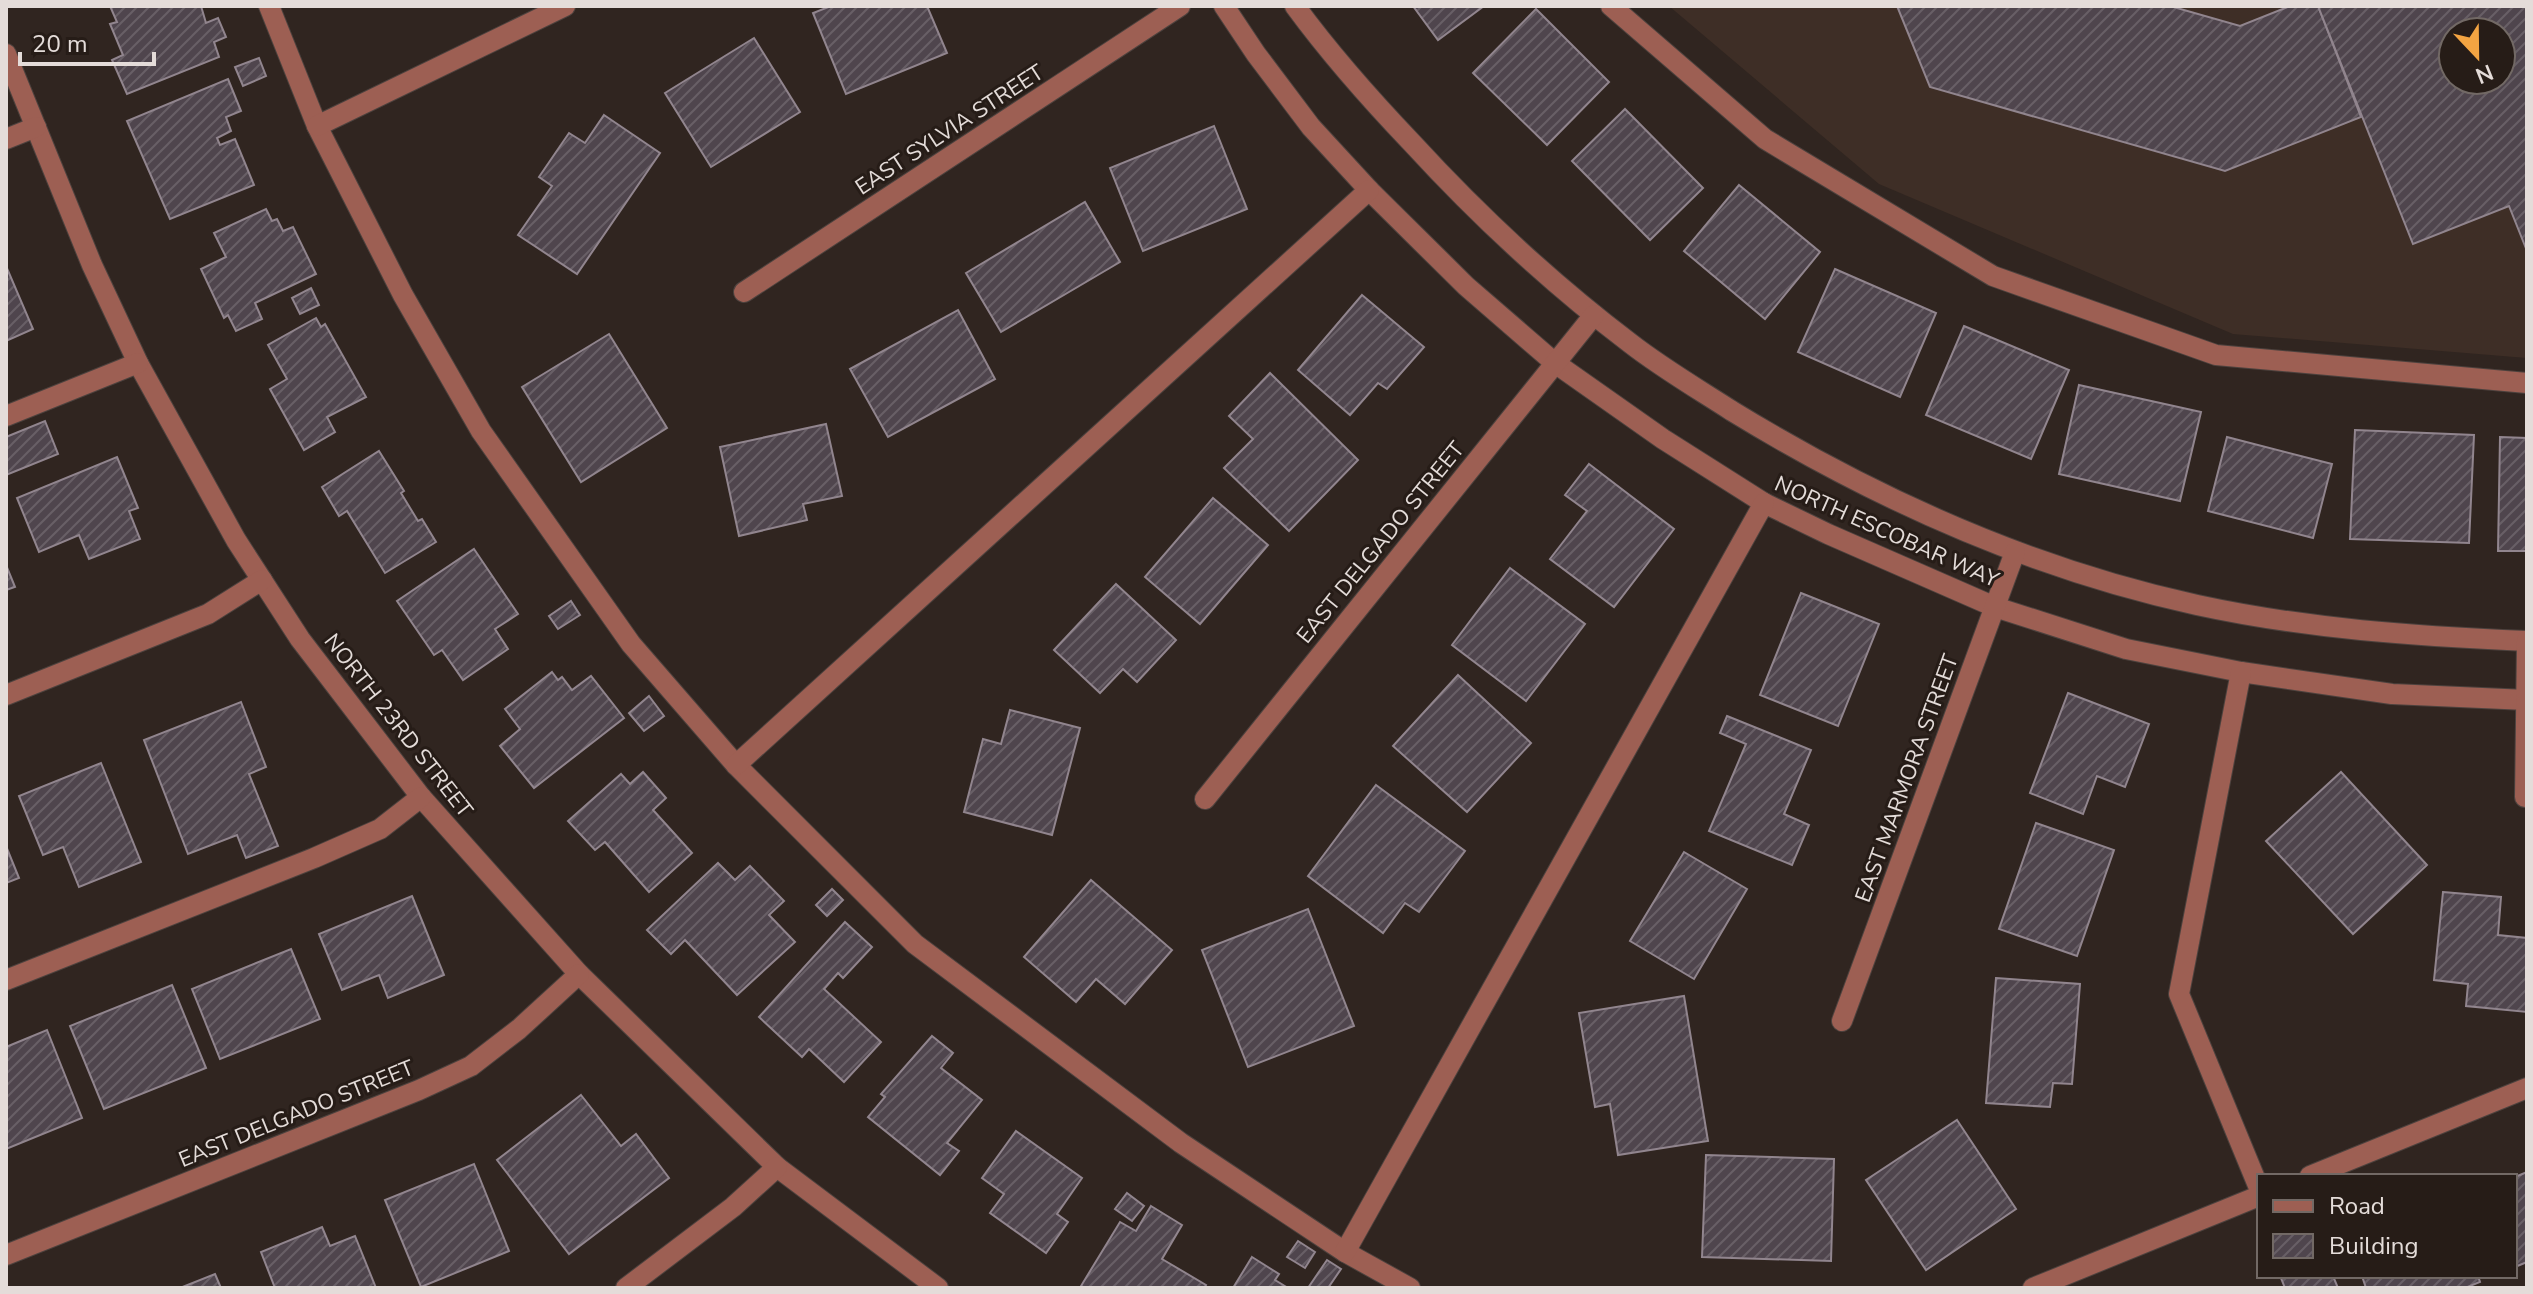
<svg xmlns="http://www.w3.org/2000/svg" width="2533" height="1294" viewBox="0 0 2533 1294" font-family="'Nunito Sans',sans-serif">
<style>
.built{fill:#3e2e26;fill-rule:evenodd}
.building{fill:url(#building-hatch);stroke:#91858e;stroke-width:2;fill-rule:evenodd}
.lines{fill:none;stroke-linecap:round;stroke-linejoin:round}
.minor-casing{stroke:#4d423e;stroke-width:22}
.minor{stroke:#9d5f53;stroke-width:20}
.labels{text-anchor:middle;stroke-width:6;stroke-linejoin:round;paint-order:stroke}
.street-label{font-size:22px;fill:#e4dcd9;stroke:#261c17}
</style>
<defs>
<pattern id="building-hatch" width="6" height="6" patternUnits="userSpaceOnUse" patternTransform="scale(2)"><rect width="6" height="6" fill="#4f454d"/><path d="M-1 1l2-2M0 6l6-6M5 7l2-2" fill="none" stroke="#685f66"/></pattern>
</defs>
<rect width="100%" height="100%" fill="#302520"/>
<path class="built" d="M1669,6H2527V358L2233,334L1879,184ZM2453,32H2501V80H2453Z"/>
<g class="building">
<polygon points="110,6 201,6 206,23 218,18 226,37 214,42 219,57 127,94 112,60 123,55 110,24 117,22"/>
<polygon points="831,6 927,6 947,53 846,94 813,13"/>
<polygon points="1413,6 1484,6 1438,40"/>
<polygon points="1897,6 2170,6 2240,26 2290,6 2318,6 2361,117 2225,171 1930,87"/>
<path d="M2318,6H2527V251L2509,206L2413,244ZM2453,32H2501V80H2453Z"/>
<polygon points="1536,9 1609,82 1547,145 1473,73"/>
<polygon points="754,38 800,112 711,167 665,93"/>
<polygon points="259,58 266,76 243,86 235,67"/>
<polygon points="228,79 241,111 226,117 231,131 217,138 220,145 235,139 254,185 170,219 127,121"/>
<polygon points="1625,109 1703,188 1650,240 1572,161"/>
<polygon points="604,115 660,153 577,274 518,235 552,186 539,177 569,133 585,143"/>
<polygon points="1214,126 1247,209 1143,251 1110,168"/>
<polygon points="1739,185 1820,252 1765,319 1684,251"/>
<polygon points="1085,202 1120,262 1001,332 966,273"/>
<polygon points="266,209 272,221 277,219 283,231 293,227 316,274 255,303 262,319 236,331 228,315 224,318 201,269 226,257 214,233"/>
<polygon points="6,266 33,329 6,341"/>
<polygon points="1835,269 1936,313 1900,397 1798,352"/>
<polygon points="311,288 319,305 300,314 292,298"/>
<polygon points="1362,295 1424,347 1387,389 1378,383 1350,415 1298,370"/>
<polygon points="958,310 995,379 888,437 850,369"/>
<polygon points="316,318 321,327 325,324 366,397 327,417 335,432 304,450 270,389 287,379 268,345"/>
<polygon points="1964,326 2069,370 2031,459 1926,415"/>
<polygon points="609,334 667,428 581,482 522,387"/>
<polygon points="1270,373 1358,460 1289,531 1224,468 1253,439 1229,416"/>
<polygon points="2079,385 2201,412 2180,501 2059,474"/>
<polygon points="45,421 58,454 6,475 6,437"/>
<polygon points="826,424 842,496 803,504 807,520 739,536 720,447"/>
<polygon points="2355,430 2474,435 2469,543 2350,539"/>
<polygon points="2227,437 2332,464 2313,538 2208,511"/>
<polygon points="2500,437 2527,438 2527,551 2498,551"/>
<polygon points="379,451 404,491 401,493 418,521 422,519 436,542 385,573 347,511 339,516 322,487"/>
<polygon points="117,457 138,508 129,511 140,539 89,559 79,535 39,552 17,498"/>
<polygon points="1589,464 1674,529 1614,607 1550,559 1587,511 1565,495"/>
<polygon points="1213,498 1268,545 1200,624 1145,577"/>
<polygon points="474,549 518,614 495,629 508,649 463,680 442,650 434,655 397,601"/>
<polygon points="6,565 15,587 6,590"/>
<polygon points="1510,568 1585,624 1526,701 1452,645"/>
<polygon points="1116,584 1176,640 1137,682 1123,669 1100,693 1054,650"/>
<polygon points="1801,593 1879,624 1838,726 1760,695"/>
<polygon points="571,601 580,615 558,629 549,616"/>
<polygon points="552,672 558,680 562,677 572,690 591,676 624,718 534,788 500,746 520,729 505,709"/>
<polygon points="1458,675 1531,743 1467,812 1393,746"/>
<polygon points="2068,693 2149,724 2125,787 2097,776 2083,814 2030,793"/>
<polygon points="649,696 664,716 644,731 629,713"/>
<polygon points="241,702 266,767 249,774 278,846 246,858 237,835 188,854 144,740"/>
<polygon points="1010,710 1080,728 1052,835 964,812 983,739 1001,744"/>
<polygon points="1727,716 1811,750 1784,814 1809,825 1792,865 1709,831 1746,744 1720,733"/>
<polygon points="101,763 141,862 79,887 63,847 43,855 19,796"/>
<polygon points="643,772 666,798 653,810 692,853 649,892 605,842 595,850 568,821 621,774 630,784"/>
<polygon points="2341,772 2427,865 2353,934 2266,841"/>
<polygon points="1376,785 1465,851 1419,912 1405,903 1383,933 1308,876"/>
<polygon points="2036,823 2114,850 2077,956 1999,929"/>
<polygon points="6,846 19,878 6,883"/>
<polygon points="1684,852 1747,889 1694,979 1630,941"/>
<polygon points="718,863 735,880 750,866 784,901 769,915 795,942 737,995 685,940 671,954 647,930"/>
<polygon points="1091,880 1172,950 1125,1004 1096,979 1076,1002 1024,957"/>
<polygon points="832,889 843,900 827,916 816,905"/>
<polygon points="2443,892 2501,897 2498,935 2527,938 2527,1012 2466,1006 2468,984 2434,980"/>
<polygon points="412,896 444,975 388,998 379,975 342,990 319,934"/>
<polygon points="1308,909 1354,1026 1248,1067 1202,950"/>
<polygon points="845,922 872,947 843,978 838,973 824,989 881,1042 844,1082 809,1049 802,1057 759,1017"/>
<polygon points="291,949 320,1019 220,1059 192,989"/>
<polygon points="1996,978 2080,984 2072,1084 2053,1083 2050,1107 1986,1103"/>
<polygon points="172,985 206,1068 104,1109 70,1026"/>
<polygon points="1684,996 1708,1141 1618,1155 1610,1104 1595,1107 1579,1013"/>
<polygon points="47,1030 82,1118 6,1149 6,1047"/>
<polygon points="932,1036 953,1053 941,1068 982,1100 947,1143 959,1151 940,1175 868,1117 885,1097 881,1094"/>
<polygon points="581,1095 621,1146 636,1134 669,1178 569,1254 497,1160"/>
<polygon points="1957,1120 2016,1209 1926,1270 1866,1180"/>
<polygon points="1016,1131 1082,1178 1057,1214 1068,1222 1046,1253 990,1213 1004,1194 982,1178"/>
<polygon points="1706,1155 1834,1159 1831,1261 1702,1257"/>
<polygon points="474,1164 509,1251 421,1287 385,1200"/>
<polygon points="2527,1172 2527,1262 2515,1267 2515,1177"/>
<polygon points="1127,1193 1144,1206 1132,1221 1115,1209"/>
<polygon points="1151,1206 1182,1225 1162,1259 1206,1285 1204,1288 1085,1288 1081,1286 1120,1222 1136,1231"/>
<polygon points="322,1227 330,1246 355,1236 376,1288 275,1288 261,1252"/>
<polygon points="1298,1241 1315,1252 1305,1268 1287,1257"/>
<polygon points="1252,1257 1279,1274 1275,1280 1288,1288 1233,1288"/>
<polygon points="1327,1260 1341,1269 1328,1288 1308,1288"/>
<polygon points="215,1274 221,1288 180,1288"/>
<polygon points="2287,1276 2333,1276 2338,1288 2285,1288 2281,1278"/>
<polygon points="2362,1276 2478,1276 2480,1282 2465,1288 2366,1288"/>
</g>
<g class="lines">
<defs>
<g id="minor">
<polyline points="269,6 317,126 403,295 481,431 631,644 736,765 915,944 1181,1143 1345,1252 1410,1288"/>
<polyline points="1224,6 1256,54 1311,127 1369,190 1466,286 1555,363 1663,439 1764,503 1828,534 1995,607 2126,649 2241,672 2392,694 2527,700"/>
<path d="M1295,6C1331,55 1370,99 1412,143C1479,216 1551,283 1630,343C1662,368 1698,389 1732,411C1876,499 2032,569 2197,605C2308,629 2414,636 2527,641"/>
<polyline points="1611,6 1765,139 1993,276 2216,355 2527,383"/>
<polyline points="6,54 92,265 138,363 236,540 300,639 421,797 579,974 777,1167 938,1288"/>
<polyline points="317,126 565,6"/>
<polyline points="6,139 36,127"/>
<polyline points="744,292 1180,6"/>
<polyline points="6,416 138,363"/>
<polyline points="2241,672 2179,994 2259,1188"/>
<polyline points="6,695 208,614 262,580"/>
<polyline points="736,765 1369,190"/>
<polyline points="2525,797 2527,641"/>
<polyline points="1205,799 1594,315"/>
<polyline points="6,980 314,858 380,829 421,797"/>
<polyline points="1842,1021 2015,552"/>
<polyline points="2310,1176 2527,1088"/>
<polyline points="1345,1252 1764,503"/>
<polyline points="6,1255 419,1090 471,1066 519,1029 579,974"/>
<polyline points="626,1288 733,1207 777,1167"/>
<polyline points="2033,1288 2259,1196"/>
</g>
</defs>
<use href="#minor" class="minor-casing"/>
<use href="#minor" class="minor"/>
</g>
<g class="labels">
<g class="street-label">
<text transform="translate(949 129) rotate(-33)" y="8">EAST SYLVIA STREET</text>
<text transform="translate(1887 531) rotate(24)" y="8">NORTH ESCOBAR WAY</text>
<text transform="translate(1380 542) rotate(-51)" y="8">EAST DELGADO STREET</text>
<text transform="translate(399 725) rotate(52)" y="8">NORTH 23RD STREET</text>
<text transform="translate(1906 778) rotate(-70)" y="8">EAST MARMORA STREET</text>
<text transform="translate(296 1113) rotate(-22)" y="8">EAST DELGADO STREET</text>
</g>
</g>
<rect width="2533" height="1294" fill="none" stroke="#e4dcd9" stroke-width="16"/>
<rect x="2257" y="1174" width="260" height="104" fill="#261c17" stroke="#726965" stroke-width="2"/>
<rect x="2273" y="1200" width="40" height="12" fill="#9d5f53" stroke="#726965" stroke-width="2"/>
<text x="2329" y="1214" font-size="24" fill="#e4dcd9">Road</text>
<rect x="2273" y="1234" width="40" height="24" fill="url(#building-hatch)" stroke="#726965" stroke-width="2"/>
<text x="2329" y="1254" font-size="24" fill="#e4dcd9">Building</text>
<g transform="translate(2477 56) rotate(158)"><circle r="38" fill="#261c17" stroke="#726965" stroke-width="2"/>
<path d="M0-6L14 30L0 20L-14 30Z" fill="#f3a442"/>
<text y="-12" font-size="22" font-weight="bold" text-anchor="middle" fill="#e4dcd9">N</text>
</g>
<path d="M20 52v12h134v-12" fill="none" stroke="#e4dcd9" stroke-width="4"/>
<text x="32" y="52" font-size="24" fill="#e4dcd9" stroke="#261c17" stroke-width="6" paint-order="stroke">20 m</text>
</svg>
